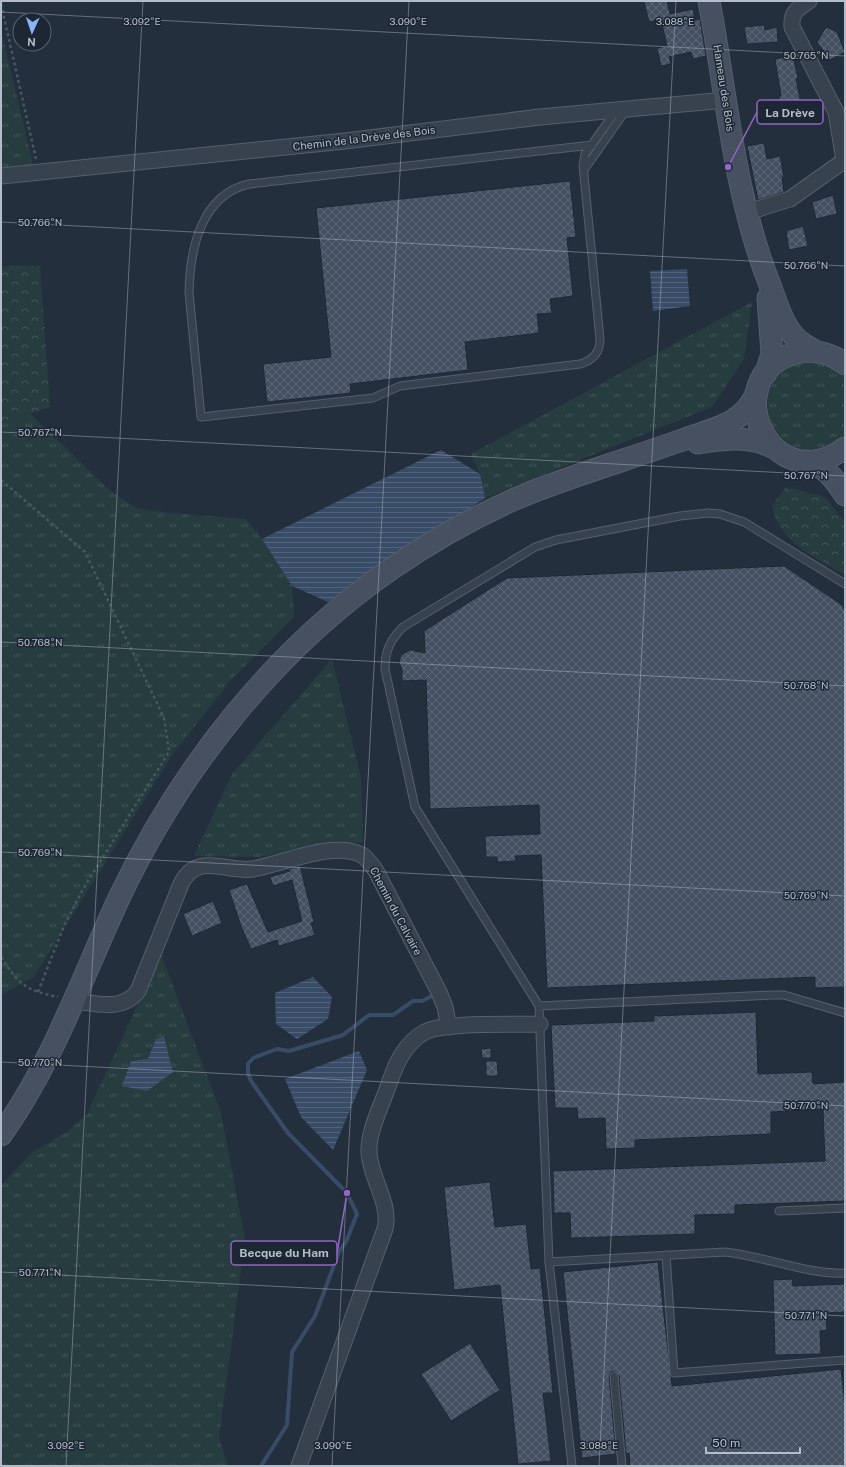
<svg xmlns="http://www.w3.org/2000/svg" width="846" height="1467" viewBox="0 0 846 1467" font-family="'Public Sans',sans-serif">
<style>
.grass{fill:url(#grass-tufts)}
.forest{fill:url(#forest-crowns)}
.water{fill:url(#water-rules)}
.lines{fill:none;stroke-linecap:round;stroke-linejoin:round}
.stream{stroke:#394c67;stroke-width:4}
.building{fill:url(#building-cross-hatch);stroke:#1f2835}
.lane-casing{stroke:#565f6c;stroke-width:9}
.street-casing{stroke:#565f6c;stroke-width:17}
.secondary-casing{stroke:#565f6c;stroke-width:23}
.path{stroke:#44595c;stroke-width:2.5;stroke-dasharray:3 3;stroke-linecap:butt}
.lane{stroke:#38414e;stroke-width:7}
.street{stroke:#38414e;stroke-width:15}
.secondary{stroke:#465061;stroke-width:21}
.ticks{fill:none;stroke:#b4bcc9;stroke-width:1;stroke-opacity:0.45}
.labels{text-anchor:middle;stroke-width:3;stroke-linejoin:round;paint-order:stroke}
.street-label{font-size:11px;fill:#b4bcc9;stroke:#1d2633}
.ticks-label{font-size:10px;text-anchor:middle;fill:#b4bcc9;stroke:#1d2633;stroke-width:3;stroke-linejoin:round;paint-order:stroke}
.leader{fill:none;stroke:#9266c3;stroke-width:1.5}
.callout-dot{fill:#9266c3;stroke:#1d2633;stroke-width:1.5}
.callout{fill:#1d2633;stroke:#9266c3;stroke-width:1.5}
.callout-label{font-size:12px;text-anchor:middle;font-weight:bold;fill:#b4bcc9}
</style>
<defs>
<pattern id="grass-tufts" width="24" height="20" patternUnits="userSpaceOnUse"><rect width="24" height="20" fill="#263c3f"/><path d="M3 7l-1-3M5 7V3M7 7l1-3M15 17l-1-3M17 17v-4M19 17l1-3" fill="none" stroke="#435659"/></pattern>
<pattern id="forest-crowns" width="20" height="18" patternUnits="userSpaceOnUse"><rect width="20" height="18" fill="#263c3f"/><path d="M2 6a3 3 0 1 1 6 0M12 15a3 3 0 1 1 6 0" fill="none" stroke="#435659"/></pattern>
<pattern id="water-rules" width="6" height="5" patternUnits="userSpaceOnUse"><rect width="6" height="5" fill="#394c67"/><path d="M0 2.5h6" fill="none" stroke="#53647b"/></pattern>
<pattern id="building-cross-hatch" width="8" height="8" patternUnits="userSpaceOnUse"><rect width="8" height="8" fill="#455162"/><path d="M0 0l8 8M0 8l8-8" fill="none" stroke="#5d6877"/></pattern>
</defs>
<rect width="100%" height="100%" fill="#242f3e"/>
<g class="grass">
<polygon points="1,30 33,164 30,168 1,170"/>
<polygon points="752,302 744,359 712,407 485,498 480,474 471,454"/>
<polygon points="812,360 840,370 845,374 845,438 810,453 787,446 766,418 766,394 774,378 788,366"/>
<polygon points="30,413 109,490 136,508 171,513 246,519 262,539 292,586 294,617 231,680 172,755 34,977 1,995 1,423"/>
<polygon points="332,659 361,778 363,842 259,857 194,856 232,774"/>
<polygon points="161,954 221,1113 245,1240 219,1438 228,1466 1,1466 1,1186 30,1154 68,1131 87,1114"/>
</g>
<g class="forest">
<polygon points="1,266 40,266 50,407 1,423"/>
<path d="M786,487L825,497L845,522V575C816,557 779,543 772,506Z"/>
</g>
<g class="water">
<polygon points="687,269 690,306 653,311 650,271"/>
<polygon points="441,450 480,474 485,498 328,602 292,586 262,539"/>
<polygon points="313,977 332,997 328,1019 297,1039 276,1024 275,993"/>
<polygon points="164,1037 173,1072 147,1091 122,1086 131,1061 148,1059 156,1039"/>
<polygon points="359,1051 367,1070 333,1150 301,1117 285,1079"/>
</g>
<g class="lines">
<polyline class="stream" points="261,1466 287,1425 292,1352 315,1316 339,1252 346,1242 357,1214 347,1193 288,1133 251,1081 248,1073 248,1064 253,1058 277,1049 289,1051 343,1035 369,1015 393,1015 413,1001 422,1001 432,996"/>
</g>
<g class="building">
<polygon points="644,1 667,1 670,14 693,9 695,20 700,19 706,56 693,59 691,52 669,57 671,64 661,66 657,48 667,46 661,19 649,22"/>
<polygon points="764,25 765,30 777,27 778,42 747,44 744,27"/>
<polygon points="826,27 837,32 845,52 830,60 817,42"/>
<polygon points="793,56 798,78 796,79 804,119 781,125 779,96 781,96 775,59"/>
<polygon points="764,143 767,159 780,156 784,177 782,177 784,192 758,200 747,146"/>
<polygon points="570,181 576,237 567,238 573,296 550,299 552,313 537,314 539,333 465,342 468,370 350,384 351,393 267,402 263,364 331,357 316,208"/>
<polygon points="833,195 837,214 816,219 812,202"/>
<polygon points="803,226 808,246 789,250 786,231"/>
<polygon points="784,566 842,605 845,611 845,987 815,988 815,977 547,988 541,855 515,856 516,861 497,862 497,857 486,857 485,836 540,834 539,805 430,809 426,680 402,681 402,669 399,662 401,655 410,650 425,653 424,631 507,578"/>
<polygon points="300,866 314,922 311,923 315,935 279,946 277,940 251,949 241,926 229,890 247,884 268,932 302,921 292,880 273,886 270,877 290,871 289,869"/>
<polygon points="213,901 222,923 192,936 183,914"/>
<polygon points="756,1012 758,1074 812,1072 813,1084 845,1082 845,1201 735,1205 735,1214 695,1215 695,1234 571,1238 570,1213 554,1213 553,1171 825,1161 823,1109 771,1112 771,1134 635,1140 635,1148 606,1149 605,1118 578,1119 577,1108 555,1108 551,1025 654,1021 654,1016"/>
<polygon points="491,1048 491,1058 482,1058 481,1049"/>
<polygon points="486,1061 497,1061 498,1076 486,1076"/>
<polygon points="490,1182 495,1227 526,1224 531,1269 540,1268 553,1393 543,1393 551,1461 518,1464 500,1285 454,1290 444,1187"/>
<polygon points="658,1262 672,1386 841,1369 845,1407 845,1466 630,1466 629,1453 626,1453 619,1376 614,1371 611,1372 609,1376 616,1454 582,1458 563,1272"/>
<polygon points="792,1279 793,1286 845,1284 845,1312 826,1313 827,1330 820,1331 821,1354 775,1355 773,1280"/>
<polygon points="470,1343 500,1390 451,1421 421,1374"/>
</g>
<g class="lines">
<defs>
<g id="lane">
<path d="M592,145L249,184C201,195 190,249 189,292L201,417L373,398L400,386L580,364C594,360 600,352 600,339L583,165L585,154L616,111"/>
<polyline points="584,170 626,110"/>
<path d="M539,1006L415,807L385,669C385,651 390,640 403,627L535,547L556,540L680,516L708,513L720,514L744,522L845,584"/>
<polyline points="779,1211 845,1208"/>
<polyline points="666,1255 674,1373 845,1360"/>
<path d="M549,1262L725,1252C764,1256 808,1275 845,1273"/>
<polyline points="614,1376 622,1466"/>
<polyline points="572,1466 549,1262 539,1006 772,995 784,995 845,1013"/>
</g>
<g id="street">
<path d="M809,1C797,9 791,12 792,27L836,112L844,160"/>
<polyline points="1,176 345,141 540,117 726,100"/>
<polyline points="748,212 790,199 845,160"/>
<path d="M75,1001C97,1004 123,1011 138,991L181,884C197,851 227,873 253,869C283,864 333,840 362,855C368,859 372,865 376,871L439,992L445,1007L449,1027"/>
<path d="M299,1466L385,1229C391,1203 371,1180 369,1153C368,1133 379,1111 386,1092C391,1079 395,1064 403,1053C408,1045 417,1036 425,1032C444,1022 515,1025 540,1024"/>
</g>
<g id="secondary">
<path d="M709,1C727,96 734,195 770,285C776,302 782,321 793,335C799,343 808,347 817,352"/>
<path d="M845,364C831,353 813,349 796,353C714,375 770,503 845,448"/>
<polyline points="766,373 772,354 768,298"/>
<path d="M698,443C724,439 750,435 774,448"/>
<path d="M806,461C826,467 834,478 845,495"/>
<path d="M1,1135C54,1061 82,977 120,896C181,768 274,650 391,569C442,534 500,502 559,482C601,467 643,454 685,439C701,433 718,429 732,421C744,414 752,404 757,392"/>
</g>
</defs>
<use href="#lane" class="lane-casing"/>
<use href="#street" class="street-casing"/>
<use href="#secondary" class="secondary-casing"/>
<g class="path">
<polyline points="1,4 36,159"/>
<polyline points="1,480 85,552 164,718 169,752 83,889 64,926 38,992"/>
<path d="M1,957C19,985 25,990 58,997"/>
</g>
<use href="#lane" class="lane"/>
<use href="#street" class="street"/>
<use href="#secondary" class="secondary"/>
</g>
<path class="ticks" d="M1,12L845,56M1,222L845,266M1,432L845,476M1,642L845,686M1,852L845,896M1,1062L845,1106M1,1272L845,1316M66,1466L143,1M332,1466L409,1M599,1466L676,1"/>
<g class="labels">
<g class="street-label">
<text transform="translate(724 88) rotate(81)" y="4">Hameau des Bois</text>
<text transform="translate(364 138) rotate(-7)" y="4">Chemin de la Drève des Bois</text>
<text transform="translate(396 911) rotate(62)" y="4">Chemin du Calvaire</text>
</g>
</g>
<g class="ticks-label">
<text x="142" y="25">3.092°E</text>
<text x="408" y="25">3.090°E</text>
<text x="675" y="25">3.088°E</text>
<text x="806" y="59">50.765°N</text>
<text x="40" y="226">50.766°N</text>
<text x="806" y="269">50.766°N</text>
<text x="40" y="436">50.767°N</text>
<text x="806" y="479">50.767°N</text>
<text x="40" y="646">50.768°N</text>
<text x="806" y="689">50.768°N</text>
<text x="40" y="856">50.769°N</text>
<text x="806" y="899">50.769°N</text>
<text x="40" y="1066">50.770°N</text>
<text x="806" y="1109">50.770°N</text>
<text x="40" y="1276">50.771°N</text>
<text x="806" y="1319">50.771°N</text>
<text x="66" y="1449">3.092°E</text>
<text x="333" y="1449">3.090°E</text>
<text x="599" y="1449">3.088°E</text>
</g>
<path class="leader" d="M728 167L757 112M347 1193L337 1253"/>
<g class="callout-dot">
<circle cx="728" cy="167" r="4"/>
<circle cx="347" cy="1193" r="4"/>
</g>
<g class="callout">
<rect x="757" y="100" width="66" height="24" rx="4"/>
<rect x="231" y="1241" width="106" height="24" rx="4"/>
</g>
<g class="callout-label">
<text x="790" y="117">La Drève</text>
<text x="284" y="1257">Becque du Ham</text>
</g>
<rect width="846" height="1467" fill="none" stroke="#b4bcc9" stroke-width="4"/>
<g transform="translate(32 32) rotate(183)"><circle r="19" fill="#1d2633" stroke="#59626f"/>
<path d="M0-3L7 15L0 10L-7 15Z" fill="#8ab4f8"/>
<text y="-6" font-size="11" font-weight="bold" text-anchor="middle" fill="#b4bcc9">N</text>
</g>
<path d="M706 1447v6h94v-6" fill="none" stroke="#b4bcc9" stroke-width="2"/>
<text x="712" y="1447" font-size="12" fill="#b4bcc9" stroke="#1d2633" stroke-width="3" paint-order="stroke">50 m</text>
</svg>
